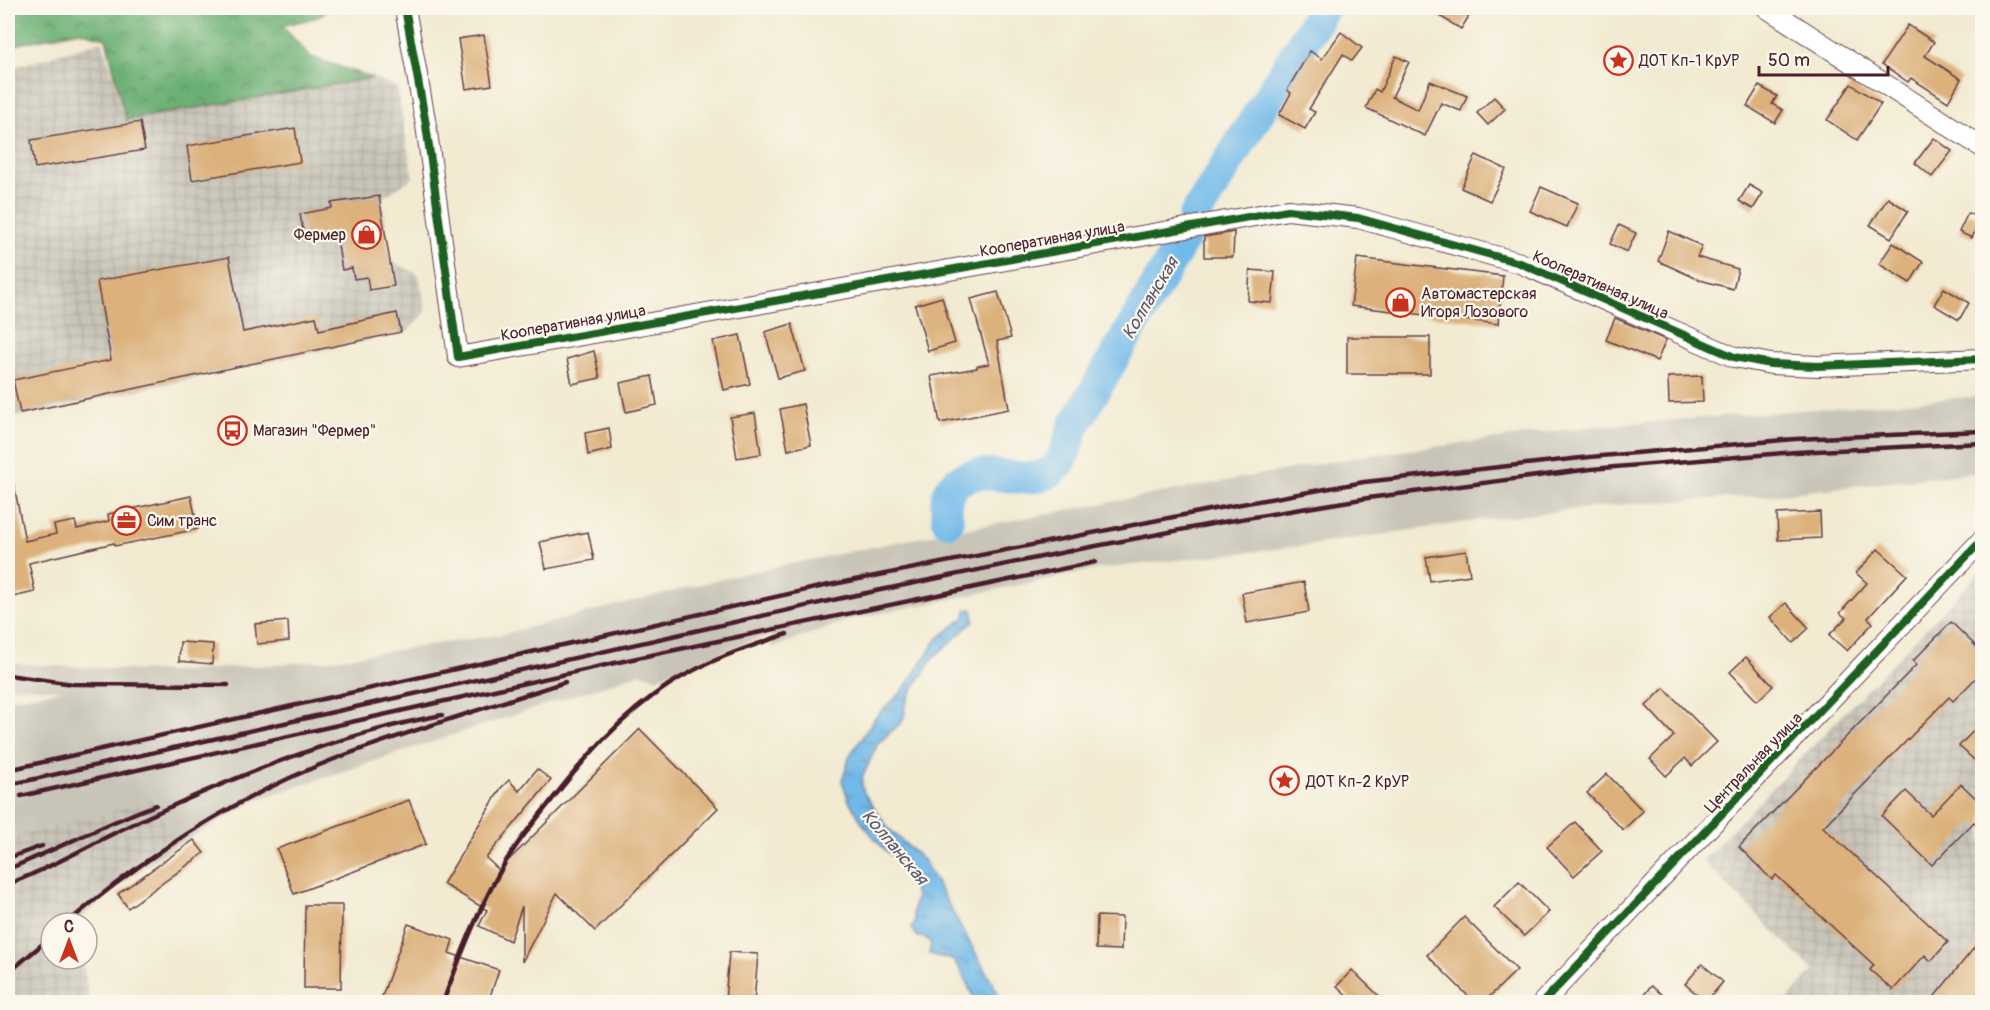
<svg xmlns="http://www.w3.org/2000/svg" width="1990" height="1010" viewBox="0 0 1990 1010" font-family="Pangolin,sans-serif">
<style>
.industrial{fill:url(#industrial-grid)}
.railway{fill:#c8c4b8}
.forest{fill:url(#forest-crowns);stroke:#5b6850;stroke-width:1.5}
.water{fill:url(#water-ripples);stroke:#5e6c8a;stroke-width:1.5}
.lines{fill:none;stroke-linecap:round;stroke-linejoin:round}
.river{stroke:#71b9e9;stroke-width:32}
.building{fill:#dcb17b}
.minor-casing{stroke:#633d44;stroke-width:22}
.minor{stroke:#fff;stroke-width:20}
.rail{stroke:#4a1f2b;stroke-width:4.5}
.cycleway-casing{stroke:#fbf7ec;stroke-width:11}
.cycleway{stroke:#1b5e20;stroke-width:8}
.labels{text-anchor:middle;stroke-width:4.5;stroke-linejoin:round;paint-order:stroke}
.poi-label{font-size:16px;fill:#4a1f2b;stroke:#fbf7ec;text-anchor:start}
.street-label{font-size:16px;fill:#4a1f2b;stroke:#fbf7ec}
.water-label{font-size:18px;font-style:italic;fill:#58556e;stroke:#fbf7ec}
</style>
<defs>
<pattern id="industrial-grid" width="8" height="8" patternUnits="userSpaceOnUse" patternTransform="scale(1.5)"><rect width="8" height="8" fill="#c8c4b8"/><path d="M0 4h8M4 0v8" fill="none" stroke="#ada89e"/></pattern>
<pattern id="forest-crowns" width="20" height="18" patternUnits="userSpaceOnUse" patternTransform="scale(1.5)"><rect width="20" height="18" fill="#6cb074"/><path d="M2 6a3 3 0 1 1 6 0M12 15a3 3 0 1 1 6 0" fill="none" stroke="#5b8f5f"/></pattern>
<pattern id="water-ripples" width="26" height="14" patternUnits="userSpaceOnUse" patternTransform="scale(1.5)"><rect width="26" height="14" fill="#71b9e9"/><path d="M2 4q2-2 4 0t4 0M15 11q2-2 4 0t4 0" fill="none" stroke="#5f96bd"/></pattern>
</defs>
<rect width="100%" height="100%" fill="#fbf7ec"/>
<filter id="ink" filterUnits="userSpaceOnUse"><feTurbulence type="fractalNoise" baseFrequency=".0167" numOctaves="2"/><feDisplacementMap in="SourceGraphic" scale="12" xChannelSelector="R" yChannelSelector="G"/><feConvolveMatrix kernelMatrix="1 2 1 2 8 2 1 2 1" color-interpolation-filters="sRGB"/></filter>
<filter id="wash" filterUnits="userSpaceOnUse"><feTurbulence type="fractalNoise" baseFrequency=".008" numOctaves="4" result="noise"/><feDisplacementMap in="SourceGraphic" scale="24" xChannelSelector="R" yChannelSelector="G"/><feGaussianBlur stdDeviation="1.35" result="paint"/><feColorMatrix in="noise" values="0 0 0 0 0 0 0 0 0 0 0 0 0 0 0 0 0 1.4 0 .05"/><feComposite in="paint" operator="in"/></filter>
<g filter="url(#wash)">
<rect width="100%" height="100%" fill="#f2ead1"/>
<g class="industrial">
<polygon points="102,41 127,120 373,78 397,88 413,178 382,198 390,260 419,275 426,312 407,332 8,418 8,69"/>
<polygon points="1982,570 1982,1002 1786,1002 1813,970 1702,861"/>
<polygon points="153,798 173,834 131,861 71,911 78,923 51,923 51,959 83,959 89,1002 8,1002 8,837 96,816"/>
</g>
<polygon class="railway" points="1982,396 1982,472 1762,496 1626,504 1481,520 1311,545 1098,569 853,619 771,648 771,634 655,678 642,673 259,799 173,847 107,894 78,922 71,911 131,861 173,834 154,798 96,816 8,837 8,699 63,690 8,686 8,663 171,672 321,661 499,635 737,575 921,537 1356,457 1587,427"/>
<polygon class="forest" points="8,8 332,8 318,17 282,26 311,57 373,78 126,120 106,38 79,31 18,44 8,52"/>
<path class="water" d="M972,609L974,621L934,657L912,690L904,709L905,713L902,722L878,743L862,778V786L864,793L888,828L924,861L1003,1002H976L960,969L953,960L929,954L931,944C928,938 925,937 918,937L911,928L915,921L913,913L916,896L908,870L882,847L863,824L849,801L842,781L850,755L878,714L901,693L938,638L965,617L966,610Z"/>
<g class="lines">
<g class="river">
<polyline points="1194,217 1324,8"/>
<path d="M948,521C945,505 944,489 960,480C987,464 1018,486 1046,474C1066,465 1067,442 1075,424L1185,237"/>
</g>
</g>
<g id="blocks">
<g class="building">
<polygon points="1426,8 1474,8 1461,29"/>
<polygon points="1908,25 1934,42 1925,56 1961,79 1948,102 1911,78 1908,82 1882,64"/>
<polygon points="1341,32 1362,48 1352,61 1343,54 1309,109 1315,112 1305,129 1279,115 1291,93 1287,90 1310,51 1322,59"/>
<polygon points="484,35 492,85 466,89 458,39"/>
<polygon points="1396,56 1409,62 1392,97 1418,110 1430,81 1467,96 1461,111 1441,103 1425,136 1366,108 1375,89 1380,92"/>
<polygon points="1851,84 1881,104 1857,140 1827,120"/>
<polygon points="1759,86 1777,96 1772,104 1783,110 1775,123 1747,106"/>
<polygon points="1494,97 1505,109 1488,125 1477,113"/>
<polygon points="140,122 145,150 35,168 31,140"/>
<polygon points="295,128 300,162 192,180 187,146"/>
<polygon points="1934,138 1952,151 1932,177 1915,163"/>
<polygon points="1476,155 1506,169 1490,201 1461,188"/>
<polygon points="1749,185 1763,193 1753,209 1739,201"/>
<polygon points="1541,187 1578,203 1567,227 1530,211"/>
<polygon points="379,196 394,286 369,290 367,277 354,279 352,268 342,270 336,233 305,241 300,214 332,208 331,203"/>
<polygon points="1888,198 1908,211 1891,238 1870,225"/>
<polygon points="1968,213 1981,218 1972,238 1959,232"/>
<polygon points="1619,225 1636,233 1627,252 1610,244"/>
<polygon points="1669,231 1702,246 1697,257 1738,269 1733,289 1700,280 1658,261"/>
<polygon points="1234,232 1233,257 1204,257 1204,237"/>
<polygon points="1893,243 1923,262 1910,283 1879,264"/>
<polygon points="229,257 243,332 316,317 319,330 397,313 401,332 20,413 13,380 111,360 97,281"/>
<polygon points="1357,258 1503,276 1498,324 1351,306"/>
<polygon points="1250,270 1275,272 1272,303 1248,301"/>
<polygon points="1944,288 1969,303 1959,320 1934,305"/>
<polygon points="998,292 1011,338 997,341 1009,409 940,423 931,376 977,368 977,366 989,364 971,299"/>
<polygon points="942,297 955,343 928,351 915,305"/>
<polygon points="1615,318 1666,340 1657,361 1606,340"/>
<polygon points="792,324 805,371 778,378 765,332"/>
<polygon points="740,335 750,384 724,390 713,341"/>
<rect x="1347" y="337" width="83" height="37"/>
<polygon points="594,351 600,378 572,384 567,359"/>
<polygon points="652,376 657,405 626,412 620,383"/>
<polygon points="1702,376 1703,402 1669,403 1668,377"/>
<polygon points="803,404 811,445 788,450 780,409"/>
<polygon points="755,413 761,454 737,458 730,417"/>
<polygon points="609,428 612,449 588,455 585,433"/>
<polygon points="14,485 25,541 56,534 54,525 75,521 77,529 109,521 108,514 191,496 198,529 115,546 114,543 29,563 35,592 8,598 8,486"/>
<polygon points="1820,512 1821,538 1778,540 1777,514"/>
<polygon points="588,532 594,560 546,569 540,542"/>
<polygon points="1878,549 1907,575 1868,618 1873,623 1847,651 1829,635 1846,618 1840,613 1867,583 1856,573"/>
<polygon points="1466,551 1470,575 1430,581 1426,557"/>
<polygon points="1304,582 1309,612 1247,623 1242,593"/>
<polygon points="1786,603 1809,628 1793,643 1770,617"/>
<polygon points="288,621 289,641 257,644 255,624"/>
<polygon points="1951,622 1983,653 1983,671 1953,701 1949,697 1823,827 1948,942 1931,961 1925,955 1893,990 1870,970 1874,965 1776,875 1772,880 1739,847 1916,665 1913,661"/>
<polygon points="180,642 213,644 212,664 179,661"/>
<polygon points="1746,657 1773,686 1757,701 1730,672"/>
<polygon points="1664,688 1717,742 1692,766 1685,758 1666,776 1650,759 1674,736 1646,706"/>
<polygon points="1983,721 1983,768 1959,746"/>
<polygon points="640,729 718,808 595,931 557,893 522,962 522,906 510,941 479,926 487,910 443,884 501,788 509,780 519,791 537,769 551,780 486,858 499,870"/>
<polygon points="1607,774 1643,811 1623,830 1587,793"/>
<polygon points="1961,784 1983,805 1983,830 1974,822 1932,865 1882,816 1906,791 1931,815"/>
<polygon points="409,800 426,844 294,894 277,849"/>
<polygon points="1575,822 1602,851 1574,876 1547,847"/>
<polygon points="194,840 204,853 128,908 118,894"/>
<polygon points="1519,882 1549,912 1524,936 1494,907"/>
<polygon points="305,905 342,905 341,988 304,988"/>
<polygon points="1097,916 1122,917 1121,950 1096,949"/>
<polygon points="1464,917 1517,970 1484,1002 1474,1002 1427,955"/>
<polygon points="408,924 453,940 449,953 499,970 488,1002 380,1002"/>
<polygon points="1983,937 1983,1002 1930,1002"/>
<polygon points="729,952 758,954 754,1002 725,1002"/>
<polygon points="1702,964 1723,982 1706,1002 1685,984"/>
<polygon points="1352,970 1379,996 1373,1002 1354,1002 1337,986"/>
<polygon points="1651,986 1672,1002 1638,1002"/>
</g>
</g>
</g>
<g filter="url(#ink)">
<use href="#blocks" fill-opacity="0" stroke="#633d44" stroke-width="1.5"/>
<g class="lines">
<defs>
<g id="minor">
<polyline points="405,8 426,125 458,357 1288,210 1358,218 1520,263 1734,357 1771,364 1818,366 1982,359"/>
<polyline points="1767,8 1982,147"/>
<polyline points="1543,1002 1982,540"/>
</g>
</defs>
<use href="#minor" class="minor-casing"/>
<use href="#minor" class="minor"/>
<g class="rail">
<polyline points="8,675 73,684 228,685"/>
<polyline points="8,770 824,586 1214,509 1364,482 1590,457 1795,439 1982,431"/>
<polyline points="8,785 842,598 1075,550 1217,523 1368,498 1591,469 1796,452 1982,443"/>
<polyline points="21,796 637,658 1095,562"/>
<polyline points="8,858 42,846"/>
<path d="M8,869C58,849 106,823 156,805"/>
<path d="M8,884C52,868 92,843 135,823C233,777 335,735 442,715"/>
<path d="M67,923C147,855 238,796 337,758C411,730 489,707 565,682"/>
<polyline points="8,973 51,937"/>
<path d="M443,1002C461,954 480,905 506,861C518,842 533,823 547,806C582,761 621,715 670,684C706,661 747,647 787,634"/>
</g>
<defs>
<g id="cycleway">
<polyline points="405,8 426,125 458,357 1288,210 1358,218 1520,263 1734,357 1771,364 1818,366 1982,359"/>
<polyline points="1543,1002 1982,540"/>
</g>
</defs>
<use href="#cycleway" class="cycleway-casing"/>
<use href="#cycleway" class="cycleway"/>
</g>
</g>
<defs>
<symbol id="sight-ring" viewBox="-11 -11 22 22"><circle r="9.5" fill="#fbf7ec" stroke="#c8321e" stroke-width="1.5"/><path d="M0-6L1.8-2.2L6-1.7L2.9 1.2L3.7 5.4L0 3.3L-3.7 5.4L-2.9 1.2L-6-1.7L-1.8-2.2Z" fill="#c8321e"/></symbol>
<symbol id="shop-ring" viewBox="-11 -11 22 22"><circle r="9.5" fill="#fbf7ec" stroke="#c8321e" stroke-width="1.5"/><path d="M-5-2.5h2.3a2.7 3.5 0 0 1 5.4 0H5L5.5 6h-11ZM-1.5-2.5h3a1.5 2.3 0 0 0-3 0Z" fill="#c8321e"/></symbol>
<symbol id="bus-ring" viewBox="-11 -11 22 22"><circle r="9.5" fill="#fbf7ec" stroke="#c8321e" stroke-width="1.5"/><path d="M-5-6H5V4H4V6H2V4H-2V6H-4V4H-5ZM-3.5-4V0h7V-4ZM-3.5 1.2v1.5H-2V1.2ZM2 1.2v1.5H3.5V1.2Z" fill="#c8321e"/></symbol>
<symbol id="office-ring" viewBox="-11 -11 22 22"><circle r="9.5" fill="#fbf7ec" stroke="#c8321e" stroke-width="1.5"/><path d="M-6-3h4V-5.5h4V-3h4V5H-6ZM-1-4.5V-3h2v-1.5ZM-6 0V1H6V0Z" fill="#c8321e"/></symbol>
</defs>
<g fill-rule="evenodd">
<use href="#sight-ring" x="1602" y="44" width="33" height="33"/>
<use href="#shop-ring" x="350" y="218" width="33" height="33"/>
<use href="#shop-ring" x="1384" y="286" width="33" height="33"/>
<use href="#bus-ring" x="216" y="414" width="33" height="33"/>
<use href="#office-ring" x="110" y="504" width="33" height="33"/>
<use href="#sight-ring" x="1268" y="764" width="33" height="33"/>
</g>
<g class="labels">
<g class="poi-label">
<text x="1639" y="66">ДОТ Кп-1 КрУР</text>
<text x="346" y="240" text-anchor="end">Фермер</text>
<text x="1421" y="299">Автомастерская<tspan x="1421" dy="18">Игоря Лозового</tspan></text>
<text x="253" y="436">Магазин "Фермер"</text>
<text x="147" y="526">Сим транс</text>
<text x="1306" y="787">ДОТ Кп-2 КрУР</text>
</g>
<g class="street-label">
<text transform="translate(1052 238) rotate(-10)" y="6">Кооперативная улица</text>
<text transform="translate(1601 284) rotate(24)" y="6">Кооперативная улица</text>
<text transform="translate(573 322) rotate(-10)" y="6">Кооперативная улица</text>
<text transform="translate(1753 762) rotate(-46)" y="6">Центральная улица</text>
</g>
<g class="water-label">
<text transform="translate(1150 298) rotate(-59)" y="6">Колпанская</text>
<text transform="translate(895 847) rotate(50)" y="6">Колпанская</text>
</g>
</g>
<rect width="1990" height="1010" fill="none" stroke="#fbf7ec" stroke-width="30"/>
<g transform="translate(69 941)"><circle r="28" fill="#fbf7ec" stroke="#b4a19f" stroke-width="1.5"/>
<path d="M0-4.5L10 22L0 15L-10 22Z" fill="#c8321e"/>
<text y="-9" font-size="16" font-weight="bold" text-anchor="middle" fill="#4a1f2b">С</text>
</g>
<path d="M1759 66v9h129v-9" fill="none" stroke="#4a1f2b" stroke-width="3"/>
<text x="1768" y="66" font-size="18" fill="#4a1f2b" stroke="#fbf7ec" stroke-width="4.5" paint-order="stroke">50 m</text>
</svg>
